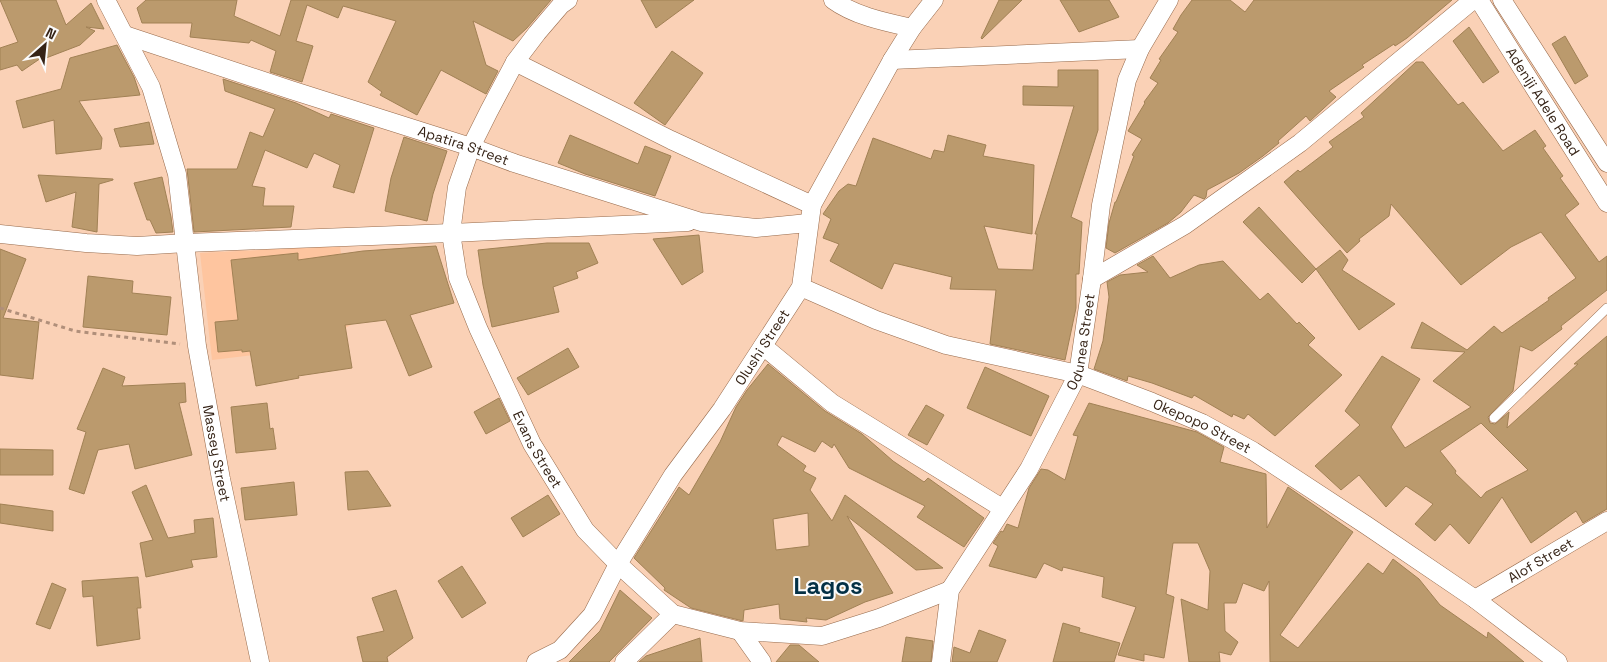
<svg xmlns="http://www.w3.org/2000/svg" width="1607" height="662" viewBox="0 0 1607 662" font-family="'Space Grotesk',sans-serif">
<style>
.built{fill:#fec59f}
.building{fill:#bb9a6d;stroke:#a18155;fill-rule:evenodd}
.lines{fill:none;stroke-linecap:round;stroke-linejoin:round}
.service-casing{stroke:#976a4b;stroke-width:10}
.minor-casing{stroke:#976a4b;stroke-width:19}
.path{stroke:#b08f7a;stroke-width:3;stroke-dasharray:4 4;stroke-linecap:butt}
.service{stroke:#fff;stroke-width:9}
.minor{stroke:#fff;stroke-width:18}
.labels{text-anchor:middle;stroke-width:4;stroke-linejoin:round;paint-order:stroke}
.street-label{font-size:14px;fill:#352316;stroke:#fbfbfb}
.town-label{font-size:24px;font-weight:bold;fill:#033045;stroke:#fbfbfb}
</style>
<rect width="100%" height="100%" fill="#fad1b6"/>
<polygon class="built" points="340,246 351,325 305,349 212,360 200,253"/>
<g class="building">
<polygon points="0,0 56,0 66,25 91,3 104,29 86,27 95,31 80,45 46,58 44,56 22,71 17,65 0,70 0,48 18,42"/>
<polygon points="146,0 237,0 234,16 280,36 291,0 551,0 527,28 513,41 473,21 486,65 498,71 486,94 441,70 417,115 380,95 382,92 368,82 396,21 343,6 338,18 307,5 296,41 313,46 302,82 270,72 276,51 251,40 249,43 190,37 192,23 142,23 137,8"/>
<polygon points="641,0 694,0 656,28"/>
<polygon points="999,0 1022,0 982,39 981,38"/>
<polygon points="1060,0 1109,0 1119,17 1079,32"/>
<polygon points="1192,0 1230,0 1245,12 1254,0 1452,0 1407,38 1395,46 1394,44 1362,65 1364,67 1329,91 1336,97 1310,121 1306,116 1278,141 1279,143 1263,156 1239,173 1207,190 1206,197 1204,199 1194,195 1181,212 1168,223 1115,253 1106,248 1109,223 1115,202 1116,202 1134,156 1132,155 1142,139 1128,131 1145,103 1144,102 1158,83 1150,78 1161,60 1159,59 1178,32 1173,29 1181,15"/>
<polygon points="1469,27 1499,72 1483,83 1453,41"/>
<polygon points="1565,36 1588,76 1575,84 1552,44"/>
<polygon points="117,45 134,77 140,95 79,101 102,138 101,149 56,154 54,120 23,128 16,101 61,89 70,58"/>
<polygon points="672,51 703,73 665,125 634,103"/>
<path d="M1416,62H1423L1458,105L1463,102L1503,151L1535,130L1546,146L1543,148L1563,176L1560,178L1579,204L1565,215L1599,262L1607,256V290L1561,326L1562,329L1532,351L1520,346L1513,391L1488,417L1490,423L1495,424L1509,412L1507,428L1578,364H1574L1607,336V509L1583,523L1576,511L1531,543L1502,497L1469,544L1450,524L1435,541L1415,524L1433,504L1406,486L1386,507L1359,475L1341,490L1315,466L1360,425L1345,411L1382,356L1420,379L1391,427L1405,448L1471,407L1433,381L1465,352L1411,348L1422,322L1467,350L1494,326L1502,333L1549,300L1548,298L1576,278L1541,232L1511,247L1461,285L1391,204L1389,216L1359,239L1360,241L1347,253L1284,182L1298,170L1300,172L1333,147L1329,142L1364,117L1361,113ZM1481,423L1528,470L1486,492L1481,498L1455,473L1456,471L1440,451Z"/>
<polygon points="1058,70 1098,70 1098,130 1071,217 1082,222 1079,274 1076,274 1076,308 1065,360 990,344 996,290 950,289 952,277 894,263 882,289 830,261 839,244 823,238 831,219 823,214 839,191 848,184 856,186 873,138 931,159 934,150 944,152 948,135 986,145 983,156 1034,165 1032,234 984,226 998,269 1033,270 1037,234 1035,234 1074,106 1023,105 1023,86 1058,87"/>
<polygon points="223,79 296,103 329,118 331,114 374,128 354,193 333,187 340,165 314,153 307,168 265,150 252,186 265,188 263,206 294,206 291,227 194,232 187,169 237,169 250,132 263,137 275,109 225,91"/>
<polygon points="149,122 154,144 120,147 114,129"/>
<polygon points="570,135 638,164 645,146 671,156 655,196 585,174 558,163"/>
<polygon points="404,137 447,151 433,194 427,221 385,211 391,178"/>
<polygon points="38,175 113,179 113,180 99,184 97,232 72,227 76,192 46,202"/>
<polygon points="162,177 171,217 173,232 156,233 150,220 147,220 134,183"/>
<polygon points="1259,207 1316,269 1302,283 1243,222"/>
<polygon points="699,235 703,272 682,285 653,239"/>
<polygon points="547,243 589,243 598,263 576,272 578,278 553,287 559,312 492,327 483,285 478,250"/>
<polygon points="436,246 454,303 410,315 432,367 409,376 386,320 345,325 352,368 298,376 299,378 256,386 250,351 242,352 242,350 218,352 215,322 238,320 231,260 298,253 298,260 363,251"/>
<polygon points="0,249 26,259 3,318 39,322 33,379 0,375"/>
<polygon points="1340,250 1348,260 1342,270 1395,304 1359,330 1316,269"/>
<polygon points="1153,256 1170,278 1199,265 1223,261 1260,300 1268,293 1297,324 1299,322 1315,338 1308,345 1342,375 1275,436 1248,414 1244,419 1233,414 1232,417 1194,395 1192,398 1152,383 1128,376 1127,381 1094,369 1103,341 1109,297 1107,282 1120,275 1148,272 1137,265"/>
<polygon points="88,276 133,281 132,293 171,297 167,335 83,327"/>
<polygon points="568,348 579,367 528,395 517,378"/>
<path d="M768,364L825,411L862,434L893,461L924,482L928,478L984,518L964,547L917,517L925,506L849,468L834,444L832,448L822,441L815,452L782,436L777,445L806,466L803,471L816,478L810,490L832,521L845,495L943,568L916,570L847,516L893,593L865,602L826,620L806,618L807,622L780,619L779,604L744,610L743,621L691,608L664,590L665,588L634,558L679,487L689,495L720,442L736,407L747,390ZM808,513L809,546L776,550L773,519Z"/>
<polygon points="985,367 1049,396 1031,436 967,408"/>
<polygon points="103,368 125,377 122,386 185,383 186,402 179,403 192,455 135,469 129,444 98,450 84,494 69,489 86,432 77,429"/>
<polygon points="499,398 510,421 486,434 474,412"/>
<polygon points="267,403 270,429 273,428 276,449 236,453 231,407"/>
<polygon points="1089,403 1197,432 1224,447 1220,462 1266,474 1267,528 1288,487 1353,532 1280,635 1298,648 1368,563 1383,574 1393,559 1419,579 1440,605 1487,638 1488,632 1524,662 1270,662 1269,581 1264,591 1243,583 1236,603 1224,603 1225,631 1238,642 1231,655 1219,652 1220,662 1189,662 1181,599 1208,610 1210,571 1198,543 1173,543 1166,594 1174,597 1164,658 1144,654 1144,661 1118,655 1136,607 1102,597 1104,577 1063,567 1062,571 1044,563 1036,578 989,566 998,546 993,543 1001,531 1003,532 1007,524 1018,528 1029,488 1041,469 1048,470 1065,480 1078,436 1073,435"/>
<polygon points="926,405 944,415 927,445 908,435"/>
<polygon points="0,449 53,450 53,475 0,475"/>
<polygon points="368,471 391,506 348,510 345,472"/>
<polygon points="294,482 297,515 245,520 241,488"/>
<polygon points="146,485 168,538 195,533 194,520 213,518 217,557 191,560 193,567 146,577 140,543 153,540 132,492"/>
<polygon points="548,495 560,514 523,537 511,518"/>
<polygon points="0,504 53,511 53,531 0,523"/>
<polygon points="462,566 486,603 462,618 438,581"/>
<polygon points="138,577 141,608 137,608 140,639 97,646 93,596 83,597 82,581"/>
<polygon points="52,583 66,589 50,629 36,624"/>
<polygon points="396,590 413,638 387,657 388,662 363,662 357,637 384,631 372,598"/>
<polygon points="620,590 652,618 609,662 569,662 600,631"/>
<polygon points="1063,623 1080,628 1079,632 1120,643 1114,662 1053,662"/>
<polygon points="979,630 1006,640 997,662 952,662 954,647 970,653"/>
<polygon points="906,637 933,641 931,662 902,662"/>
<polygon points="700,638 702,662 639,662 646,656"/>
<polygon points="790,645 799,645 819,662 776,662"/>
</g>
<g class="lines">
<defs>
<polyline id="service" points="1494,418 1607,308"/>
<g id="minor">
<path id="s1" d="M106,0L151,87L177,174L197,346L221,479L260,662"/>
<path id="s2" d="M568,0L561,5L537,33L515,62L489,111L471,147L457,187L451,233L458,278L478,328L532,444L585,530L618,564L673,614L740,631L822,636L879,618L950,590"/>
<path d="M833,0C855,16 885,22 912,28"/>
<path id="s3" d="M1479,0L1607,203"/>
<polyline points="1502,0 1607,163"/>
<path id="s4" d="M125,35L291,90L471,147L514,163L701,222L756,228L808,223"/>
<polyline points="892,60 1140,49"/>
<polyline points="515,62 671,140 812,205"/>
<polyline points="0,234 86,243 137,246 186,243 451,233 688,222"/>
<polyline points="1092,279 1185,225 1300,143 1473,0"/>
<path id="s5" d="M801,287L876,320L946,345L1078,374L1152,402L1202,423L1253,451L1366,525L1475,599L1558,662"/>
<polyline points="763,346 832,403 1002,508"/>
<path id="s6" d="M1475,599L1607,521"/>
<polyline points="740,631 762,662"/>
<path id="s7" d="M536,662L560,650L592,615L618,564L673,475L722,409L801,287L812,205L892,60L912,28L934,0"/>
<polyline points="624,662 673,614"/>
<path id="s8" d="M941,662L950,590L1029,469L1078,374L1092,279L1101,205L1127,80L1140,49L1169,0"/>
</g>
</defs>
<use href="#service" class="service-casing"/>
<use href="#minor" class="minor-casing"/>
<polyline class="path" points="0,308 75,331 180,344"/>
<use href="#service" class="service"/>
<use href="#minor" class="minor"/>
</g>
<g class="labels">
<g class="street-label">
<text dy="5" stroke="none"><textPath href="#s3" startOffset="120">Adeniji Adele Road</textPath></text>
<text dy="5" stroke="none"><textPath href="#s4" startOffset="356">Apatira Street</textPath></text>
<text dy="5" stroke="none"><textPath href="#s8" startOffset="356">Odunea Street</textPath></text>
<text dy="5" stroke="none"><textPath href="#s7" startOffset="392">Olushi Street</textPath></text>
<text dy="5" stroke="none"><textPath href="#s5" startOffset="426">Okepopo Street</textPath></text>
<text dy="5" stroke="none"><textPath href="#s2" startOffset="501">Evans Street</textPath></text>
<text dy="5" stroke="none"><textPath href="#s1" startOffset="471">Massey Street</textPath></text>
<text dy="5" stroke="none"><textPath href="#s6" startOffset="76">Alof Street</textPath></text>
</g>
<g class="town-label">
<text x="828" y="594">Lagos</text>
</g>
</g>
<g transform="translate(45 45) rotate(27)" stroke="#fbfbfb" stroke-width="4" paint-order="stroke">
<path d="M0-4L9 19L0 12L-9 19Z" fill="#352316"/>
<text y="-8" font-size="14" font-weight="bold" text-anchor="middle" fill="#352316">N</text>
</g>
</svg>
